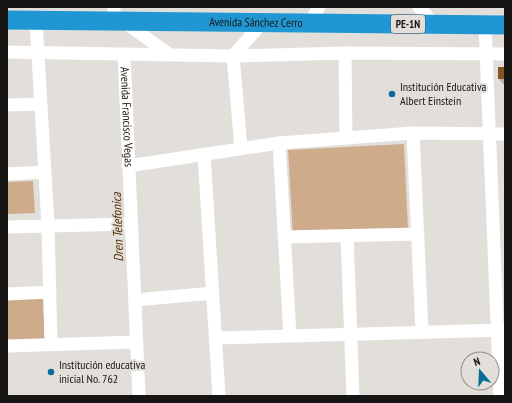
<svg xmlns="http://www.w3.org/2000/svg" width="512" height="403" viewBox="0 0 512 403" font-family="'PT Sans Narrow',sans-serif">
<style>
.green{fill:#cdab8b}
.shadow{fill:#0003}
.building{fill:#835521}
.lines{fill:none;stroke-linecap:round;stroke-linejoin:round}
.minor{stroke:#fff;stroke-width:13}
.highway{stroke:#2097d3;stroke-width:19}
.poi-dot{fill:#096c9a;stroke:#e2deda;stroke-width:1.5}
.labels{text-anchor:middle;stroke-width:4;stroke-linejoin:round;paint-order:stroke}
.shield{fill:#e2deda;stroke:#555250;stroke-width:1}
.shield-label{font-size:11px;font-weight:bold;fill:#181615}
.street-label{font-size:12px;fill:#181615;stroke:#e2deda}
.poi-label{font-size:12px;fill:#181615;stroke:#e2deda;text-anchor:start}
.water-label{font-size:13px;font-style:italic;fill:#543107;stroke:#e2deda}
</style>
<rect width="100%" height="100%" fill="#e2deda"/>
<g class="green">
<polygon points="404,144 408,230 293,236 288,150"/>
<polygon points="33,181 35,213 7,214 7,182"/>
<polygon points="43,296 45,340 7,342 7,297"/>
</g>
<polygon class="shadow" points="505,68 505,84 503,84 499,79"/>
<rect class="building" x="498" y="67" width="7" height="12"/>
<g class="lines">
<g class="minor">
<polyline points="419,7 434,24"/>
<polyline points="36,21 48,225 51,344"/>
<polyline points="114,21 114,7"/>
<polyline points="123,21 170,55"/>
<polyline points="310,22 319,7"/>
<polyline points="485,25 500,396"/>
<polyline points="7,52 233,56 345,53 505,54"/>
<polyline points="345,53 346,137"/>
<path id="s1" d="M124,54L139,396"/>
<polyline points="7,105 40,104"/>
<polyline points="413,133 422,332"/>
<polyline points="279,143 290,336"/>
<polyline points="241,148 233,56 263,22"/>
<polyline points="204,154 219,396"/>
<polyline points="128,166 279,143 413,133 505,134"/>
<polyline points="7,174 45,172"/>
<polyline points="7,227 131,224"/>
<polyline points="347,236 353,396"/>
<polyline points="284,237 418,234"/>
<polyline points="7,294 50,292"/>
<polyline points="135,300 213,293"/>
<polyline points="216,338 505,330"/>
<polyline points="7,346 137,342"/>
</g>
<path class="highway" id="s2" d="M7,20L505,25"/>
</g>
<g class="poi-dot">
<circle cx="392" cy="94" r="4"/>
<circle cx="51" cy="372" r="4"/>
</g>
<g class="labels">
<rect class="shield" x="391" y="15" width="34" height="18" rx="3"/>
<g class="shield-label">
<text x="408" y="28">PE-1N</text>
</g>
<g class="street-label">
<text dy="4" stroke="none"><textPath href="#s2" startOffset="249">Avenida Sánchez Cerro</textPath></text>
<text dy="4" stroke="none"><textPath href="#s1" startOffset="63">Avenida Francisco Vegas</textPath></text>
</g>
<g class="poi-label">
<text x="400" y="91">Institución Educativa<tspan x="400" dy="14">Albert Einstein</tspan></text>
<text x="59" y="369">Institución educativa<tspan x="59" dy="14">inicial No. 762</tspan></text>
</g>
<g class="water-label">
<text transform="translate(117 227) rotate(-92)" y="5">Dren Telefonica</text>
</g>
</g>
<rect width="512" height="403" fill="none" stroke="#181615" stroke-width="16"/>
<g transform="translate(480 371) rotate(341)"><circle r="19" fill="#e2deda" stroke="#918e8b"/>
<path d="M0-3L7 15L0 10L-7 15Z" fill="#096c9a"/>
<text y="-6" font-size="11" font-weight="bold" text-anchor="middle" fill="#181615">N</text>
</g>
</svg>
